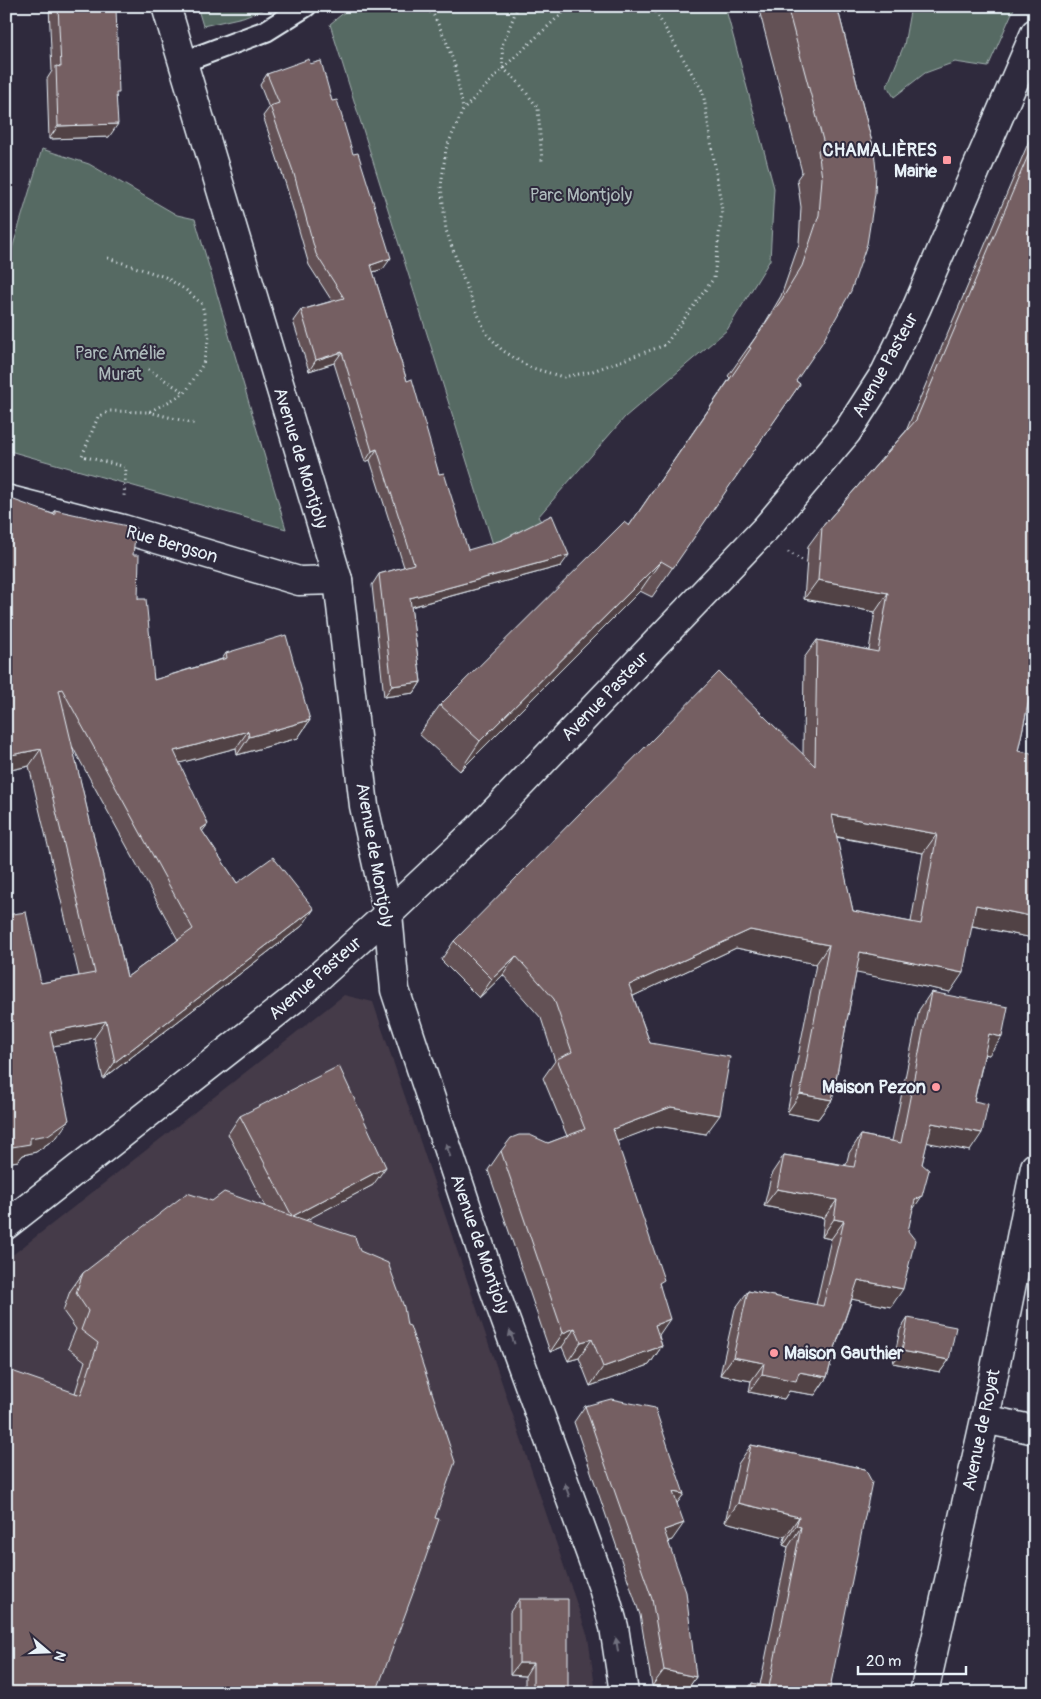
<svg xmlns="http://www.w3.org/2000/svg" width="1041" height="1699" viewBox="0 0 1041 1699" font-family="Pangolin,sans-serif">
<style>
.built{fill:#443a48}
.green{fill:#576a63;stroke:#a0aeae}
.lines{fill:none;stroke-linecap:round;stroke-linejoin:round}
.lane-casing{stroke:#e8f1f8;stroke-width:24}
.street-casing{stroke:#e8f1f8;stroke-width:31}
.secondary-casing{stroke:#e8f1f8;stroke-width:31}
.path{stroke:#e8f1f8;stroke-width:3;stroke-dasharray:1 4;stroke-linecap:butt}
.lane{stroke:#2f2a3d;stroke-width:20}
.street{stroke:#2f2a3d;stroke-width:28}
.secondary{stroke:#2f2a3d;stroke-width:28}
.wall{fill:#645154;stroke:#e8f1f8;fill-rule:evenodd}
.shaded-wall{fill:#514245;stroke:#e8f1f8}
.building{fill:#745e62;stroke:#e8f1f8;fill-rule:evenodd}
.oneway{fill:#70707e}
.poi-dot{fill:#ff9aa2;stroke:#2f2a3d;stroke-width:2}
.labels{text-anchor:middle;stroke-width:4;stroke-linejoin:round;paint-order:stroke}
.poi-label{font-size:18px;font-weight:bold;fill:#e8f1f8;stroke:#2f2a3d;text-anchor:end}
.park-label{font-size:18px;fill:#aebbbc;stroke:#2f2a3d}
.street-label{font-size:18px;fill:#e8f1f8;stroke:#2f2a3d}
</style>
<rect width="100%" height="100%" fill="#2f2a3d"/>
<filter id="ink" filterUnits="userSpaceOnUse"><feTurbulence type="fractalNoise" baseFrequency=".02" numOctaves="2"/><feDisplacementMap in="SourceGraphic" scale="10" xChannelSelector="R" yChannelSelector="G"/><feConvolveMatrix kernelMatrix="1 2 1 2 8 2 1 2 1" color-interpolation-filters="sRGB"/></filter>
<g filter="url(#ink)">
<polygon class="built" points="344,995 373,1002 588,1637 596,1693 6,1693 6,1260"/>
<g class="green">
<polygon points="197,6 272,6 243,17 203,26"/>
<polygon points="352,6 725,6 774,188 770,260 727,330 625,417 538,517 545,526 495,551 330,24"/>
<polygon points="911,6 1015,6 988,67 955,62 925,73 894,97 887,86 904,45"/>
<polygon points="42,149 89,164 177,215 195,219 286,529 6,450 6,269"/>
</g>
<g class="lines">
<defs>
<polyline id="lane" points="183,62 266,31 306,6"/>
<g id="street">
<polyline points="166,6 338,580 364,806 388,914 395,990 493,1286 603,1588 614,1627 624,1693"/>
<polyline points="6,499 123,529 299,581 338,580"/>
<polyline points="985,1419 1035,1430"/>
</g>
<g id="secondary">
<polyline points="6,1225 295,998 388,914 478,829 766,528 847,432 885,373 916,309 1035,33"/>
<polyline points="924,1693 985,1419 1035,1167"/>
</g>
</defs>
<use href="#lane" class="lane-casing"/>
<use href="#street" class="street-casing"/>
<use href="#secondary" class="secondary-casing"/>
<g class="path">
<polyline points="422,6 433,14 445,38 455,66 463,109"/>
<polyline points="518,6 502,46 503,68 519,83 538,108 542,161"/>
<polyline points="570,6 503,68 463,110 446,149 441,186 446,230 464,281 486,333 502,350 529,367 563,377 590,372 665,345 714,278 722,210 703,92 652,6"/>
<polyline points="108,258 165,277 186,290 202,304 209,337 203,364 185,393 149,412 110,411 98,417 82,456 126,467 124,496"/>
<polyline points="148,369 185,393"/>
<polyline points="149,412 196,424"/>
<polyline points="788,552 809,564"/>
</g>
<use href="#lane" class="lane"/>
<use href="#street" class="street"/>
<use href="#secondary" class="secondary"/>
</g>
<g class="wall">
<polygon points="49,6 84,6 85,10 116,96 109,137 49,139 47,79 52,71"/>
<polygon points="758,6 837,6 874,150 796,381 800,384 652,597 640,591 460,771 419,734 440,705 629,526 730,378 728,376 762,328 781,296 799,244 801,207 797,179 802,172"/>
<polygon points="310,64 332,101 383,269 373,272 407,381 439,474 468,550 561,566 411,607 421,682 414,693 384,697 372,585 379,574 404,567 370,460 365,462 334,363 309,371 293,321 301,310 332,301 309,265 286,185 263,116 269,108 260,85 267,74"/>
<path d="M1035,127V672L1018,751L1035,754V928L1028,937L972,926L950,992L856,972L832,1100L818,1119L787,1113L816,964L736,948L633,996L650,1043L706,1134L658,1126L617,1141L660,1286L659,1336L662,1346L649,1365L590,1386L579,1358L568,1361L562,1347L550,1352L488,1170L501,1151L548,1143L567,1136L543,1078L555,1061L541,1018L503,975L479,998L441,960L454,941L803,754L804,658L817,640L869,650L875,612L804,599L808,546L822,527L906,431ZM836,837L923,853L911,922L853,911Z"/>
<path d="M6,499L53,514L55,510L133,555L138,599L154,680L222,659L226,653L310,720L298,738L237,755L236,748L179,763L202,831L237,883L302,926L103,1079L94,1038L53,1046L57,1137L36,1152L23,1155L18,1161L6,1163V915L41,983L79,976L29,766L6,771ZM72,746L178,940L127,977Z"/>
<polygon points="931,992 989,1055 985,1054 974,1101 970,1151 927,1142 922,1164 912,1211 891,1307 852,1299 835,1348 827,1377 815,1395 789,1391 784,1399 749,1392 751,1381 720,1375 735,1309 748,1291 816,1305 831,1239 822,1237 824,1218 764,1206 772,1173 784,1155 846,1165 849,1153 861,1135 892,1141 919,1010"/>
<polygon points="240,1116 373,1185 306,1220 435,1518 75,1393 85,1361 68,1348 76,1329 63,1311 70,1291 83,1273 212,1201 265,1206 228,1134"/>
<polygon points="908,1318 949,1360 940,1372 893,1363 900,1330"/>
<polygon points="585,1406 684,1494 677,1503 672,1540 668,1541 696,1677 685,1693 652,1686 640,1615 574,1422"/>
<polygon points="751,1445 865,1469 829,1693 745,1693 752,1683 760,1685 788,1547 783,1545 785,1537 725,1522 738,1464"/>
<polygon points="519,1599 568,1693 525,1693 525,1676 510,1675 510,1612"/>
</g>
<g class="shaded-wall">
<polygon points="118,124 109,137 49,139 58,126"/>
<polygon points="391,258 383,269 363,275 371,265"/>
<polygon points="342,352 334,363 309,371 316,360"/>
<polygon points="377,449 370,460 365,462 372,451"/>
<polygon points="569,555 561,566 403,609 410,598"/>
<polygon points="661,561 640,591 460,771 480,741"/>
<polygon points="818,580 888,593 875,612 804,599"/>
<polygon points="421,682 414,693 384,697 392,686"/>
<polygon points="310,720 298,738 237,755 249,737"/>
<polygon points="248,731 236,748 161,768 174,751"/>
<polygon points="41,749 29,766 6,771 6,756"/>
<polygon points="832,815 937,834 923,853 818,833"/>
<polygon points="208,824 195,841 201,829"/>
<polygon points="976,905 1035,917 1035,928 1028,937 963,924"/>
<polygon points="314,909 302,926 103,1079 115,1062"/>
<polygon points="750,930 829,945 816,964 736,948 616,1004 629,985"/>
<polygon points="860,952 963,973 950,992 847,971"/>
<polygon points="516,956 503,975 479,998 492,979"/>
<polygon points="106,1021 94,1038 38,1049 50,1032"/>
<polygon points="989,1034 1002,1037 989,1055 976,1052"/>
<polygon points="800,1094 832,1100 818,1119 787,1113"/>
<polygon points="671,1107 720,1115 706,1134 658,1126 600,1148 613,1129"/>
<polygon points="69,1120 57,1137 36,1152 23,1155 18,1161 6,1163 6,1148"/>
<polygon points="932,1123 982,1133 970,1151 920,1141"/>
<polygon points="386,1167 373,1185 280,1234 293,1216"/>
<polygon points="777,1189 837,1200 824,1218 764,1206"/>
<polygon points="922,1196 910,1214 915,1200"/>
<polygon points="834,1219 844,1221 831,1239 822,1237"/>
<polygon points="858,1280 903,1289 891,1307 846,1298"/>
<polygon points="670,1319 657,1338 655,1325"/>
<polygon points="575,1328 562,1347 550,1352 563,1333"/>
<polygon points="592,1339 579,1358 568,1361 581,1342"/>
<polygon points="662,1346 649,1365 590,1386 603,1367"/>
<polygon points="902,1351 949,1360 940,1372 893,1363"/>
<polygon points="733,1357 764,1363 751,1381 720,1375"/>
<polygon points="799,1372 827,1377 815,1395 789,1391 784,1399 749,1392 762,1374"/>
<polygon points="673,1492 684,1494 672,1510"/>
<polygon points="738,1503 799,1517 785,1537 725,1522"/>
<polygon points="684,1523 672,1540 653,1546 664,1530"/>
<polygon points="796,1526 801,1527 788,1547 783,1545"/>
<polygon points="519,1663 533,1663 525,1676 510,1675"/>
<polygon points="664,1670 696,1677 685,1693 652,1686"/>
</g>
<g class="building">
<polygon points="58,6 84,6 85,10 116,8 119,93 116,93 118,124 58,126 56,66 61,67"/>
<polygon points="787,6 837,6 874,150 876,171 875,194 867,244 851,291 822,343 796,381 800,384 673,568 661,561 480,741 440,705 624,522 629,526 751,348 749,347 782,299 802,266 819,215 822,178 818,150 825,148"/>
<polygon points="309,59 310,64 321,61 332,101 337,100 353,154 358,153 391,258 371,265 407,381 412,379 439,474 444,473 468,550 502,540 552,515 569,555 410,598 421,682 392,686 379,574 414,564 377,449 372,451 342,352 316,360 301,310 344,298 316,254 294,174 270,106 279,103 267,74"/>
<path d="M1035,139V672L1018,751L1035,754V917L976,905L963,973L860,952L832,1100L800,1094L829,945L750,930L629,985L650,1043L730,1057L720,1115L671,1107L613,1129L664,1280L659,1283L670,1319L655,1325L662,1346L603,1367L592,1339L581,1342L575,1328L563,1333L501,1151L511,1138L519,1135H530L548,1143L585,1129L557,1059L572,1052L554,999L516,956L492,979L454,941L719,672L815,766L817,640L878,652L888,593L818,580L822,527L916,420ZM832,815L937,834L921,924L853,911Z"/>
<path d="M6,499L14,500L55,515V510L136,528L133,555H139L138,599H146L154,680L227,658L226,653L286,635L310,720L249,737L248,731L174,751L208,824L201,829L237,883L273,857L314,909L115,1062L106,1021L50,1032L69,1120L48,1135L30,1138V1144L6,1148V915L26,912L41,983L95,973L41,749L6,756V601L8,600L6,593ZM62,689L193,929L127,977L59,690Z"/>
<polygon points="931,992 1008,1007 1002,1037 989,1034 974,1101 988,1104 982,1133 932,1123 922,1164 929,1170 922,1196 915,1200 908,1231 915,1240 903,1289 858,1280 835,1348 827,1377 799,1372 796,1381 762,1374 764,1363 733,1357 748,1291 823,1306 844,1221 834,1219 837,1200 777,1189 784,1155 854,1167 861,1135 901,1143"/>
<polygon points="339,1066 386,1167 293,1216 355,1237 360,1251 388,1263 404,1307 407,1325 410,1326 455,1462 435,1518 439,1519 419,1577 376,1693 6,1693 6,1369 81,1395 98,1343 81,1330 88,1311 76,1293 83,1273 187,1193 212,1201 224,1192 292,1216 240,1116"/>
<polygon points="908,1318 956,1327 949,1360 902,1351"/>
<polygon points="611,1399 655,1408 684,1494 673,1492 684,1523 664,1530 686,1592 696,1677 664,1670 652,1599 585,1406"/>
<polygon points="751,1445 865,1469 872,1482 829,1693 750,1693 752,1683 769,1687 801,1527 796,1526 799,1517 738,1503"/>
<polygon points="519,1599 568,1599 568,1693 533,1693 533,1663 519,1663"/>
</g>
<defs><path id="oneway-solid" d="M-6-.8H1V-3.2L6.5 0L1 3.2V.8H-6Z" transform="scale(1.25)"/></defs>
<g class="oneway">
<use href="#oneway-solid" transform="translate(448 1150) rotate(-108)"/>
<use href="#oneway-solid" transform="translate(512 1337) rotate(-110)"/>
<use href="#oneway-solid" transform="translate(567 1490) rotate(-110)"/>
<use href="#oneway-solid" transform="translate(617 1645) rotate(-99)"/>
</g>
</g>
<g class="poi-dot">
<rect x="942" y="155" width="10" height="10" rx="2.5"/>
<circle cx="936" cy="1087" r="5"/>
<circle cx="774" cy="1353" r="5"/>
</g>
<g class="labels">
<g class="poi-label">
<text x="937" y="156">CHAMALIÈRES<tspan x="937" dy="21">Mairie</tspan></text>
<text x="926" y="1093">Maison Pezon</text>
<text x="784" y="1359" text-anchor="start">Maison Gauthier</text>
</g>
<g class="park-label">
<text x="581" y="201">Parc Montjoly</text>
<text x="120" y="359">Parc Amélie<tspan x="120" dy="21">Murat</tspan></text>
</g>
<g class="street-label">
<text transform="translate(885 365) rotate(-61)" y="6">Avenue Pasteur</text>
<text transform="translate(301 458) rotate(73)" y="6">Avenue de Montjoly</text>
<text transform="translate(172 544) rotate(16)" y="6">Rue Bergson</text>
<text transform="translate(605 696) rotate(-46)" y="6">Avenue Pasteur</text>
<text transform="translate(375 855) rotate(80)" y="6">Avenue de Montjoly</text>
<text transform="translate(315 978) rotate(-41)" y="6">Avenue Pasteur</text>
<text transform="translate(480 1244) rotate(71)" y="6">Avenue de Montjoly</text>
<text transform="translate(981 1430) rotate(-78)" y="6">Avenue de Royat</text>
</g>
</g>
<rect width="1041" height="1699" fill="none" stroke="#2f2a3d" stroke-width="25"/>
<rect x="12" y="12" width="1016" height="1674" fill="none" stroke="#e8f1f8" stroke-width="2" filter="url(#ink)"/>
<g transform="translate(48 1652) rotate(109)" stroke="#2f2a3d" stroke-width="4" paint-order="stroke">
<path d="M0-4L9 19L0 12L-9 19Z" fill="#e8f1f8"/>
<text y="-8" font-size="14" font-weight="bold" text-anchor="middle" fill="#e8f1f8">N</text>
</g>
<path d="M858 1666v8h108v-8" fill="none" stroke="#e8f1f8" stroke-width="2.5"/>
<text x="866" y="1666" font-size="15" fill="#e8f1f8" stroke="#2f2a3d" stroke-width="4" paint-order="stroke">20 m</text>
</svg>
